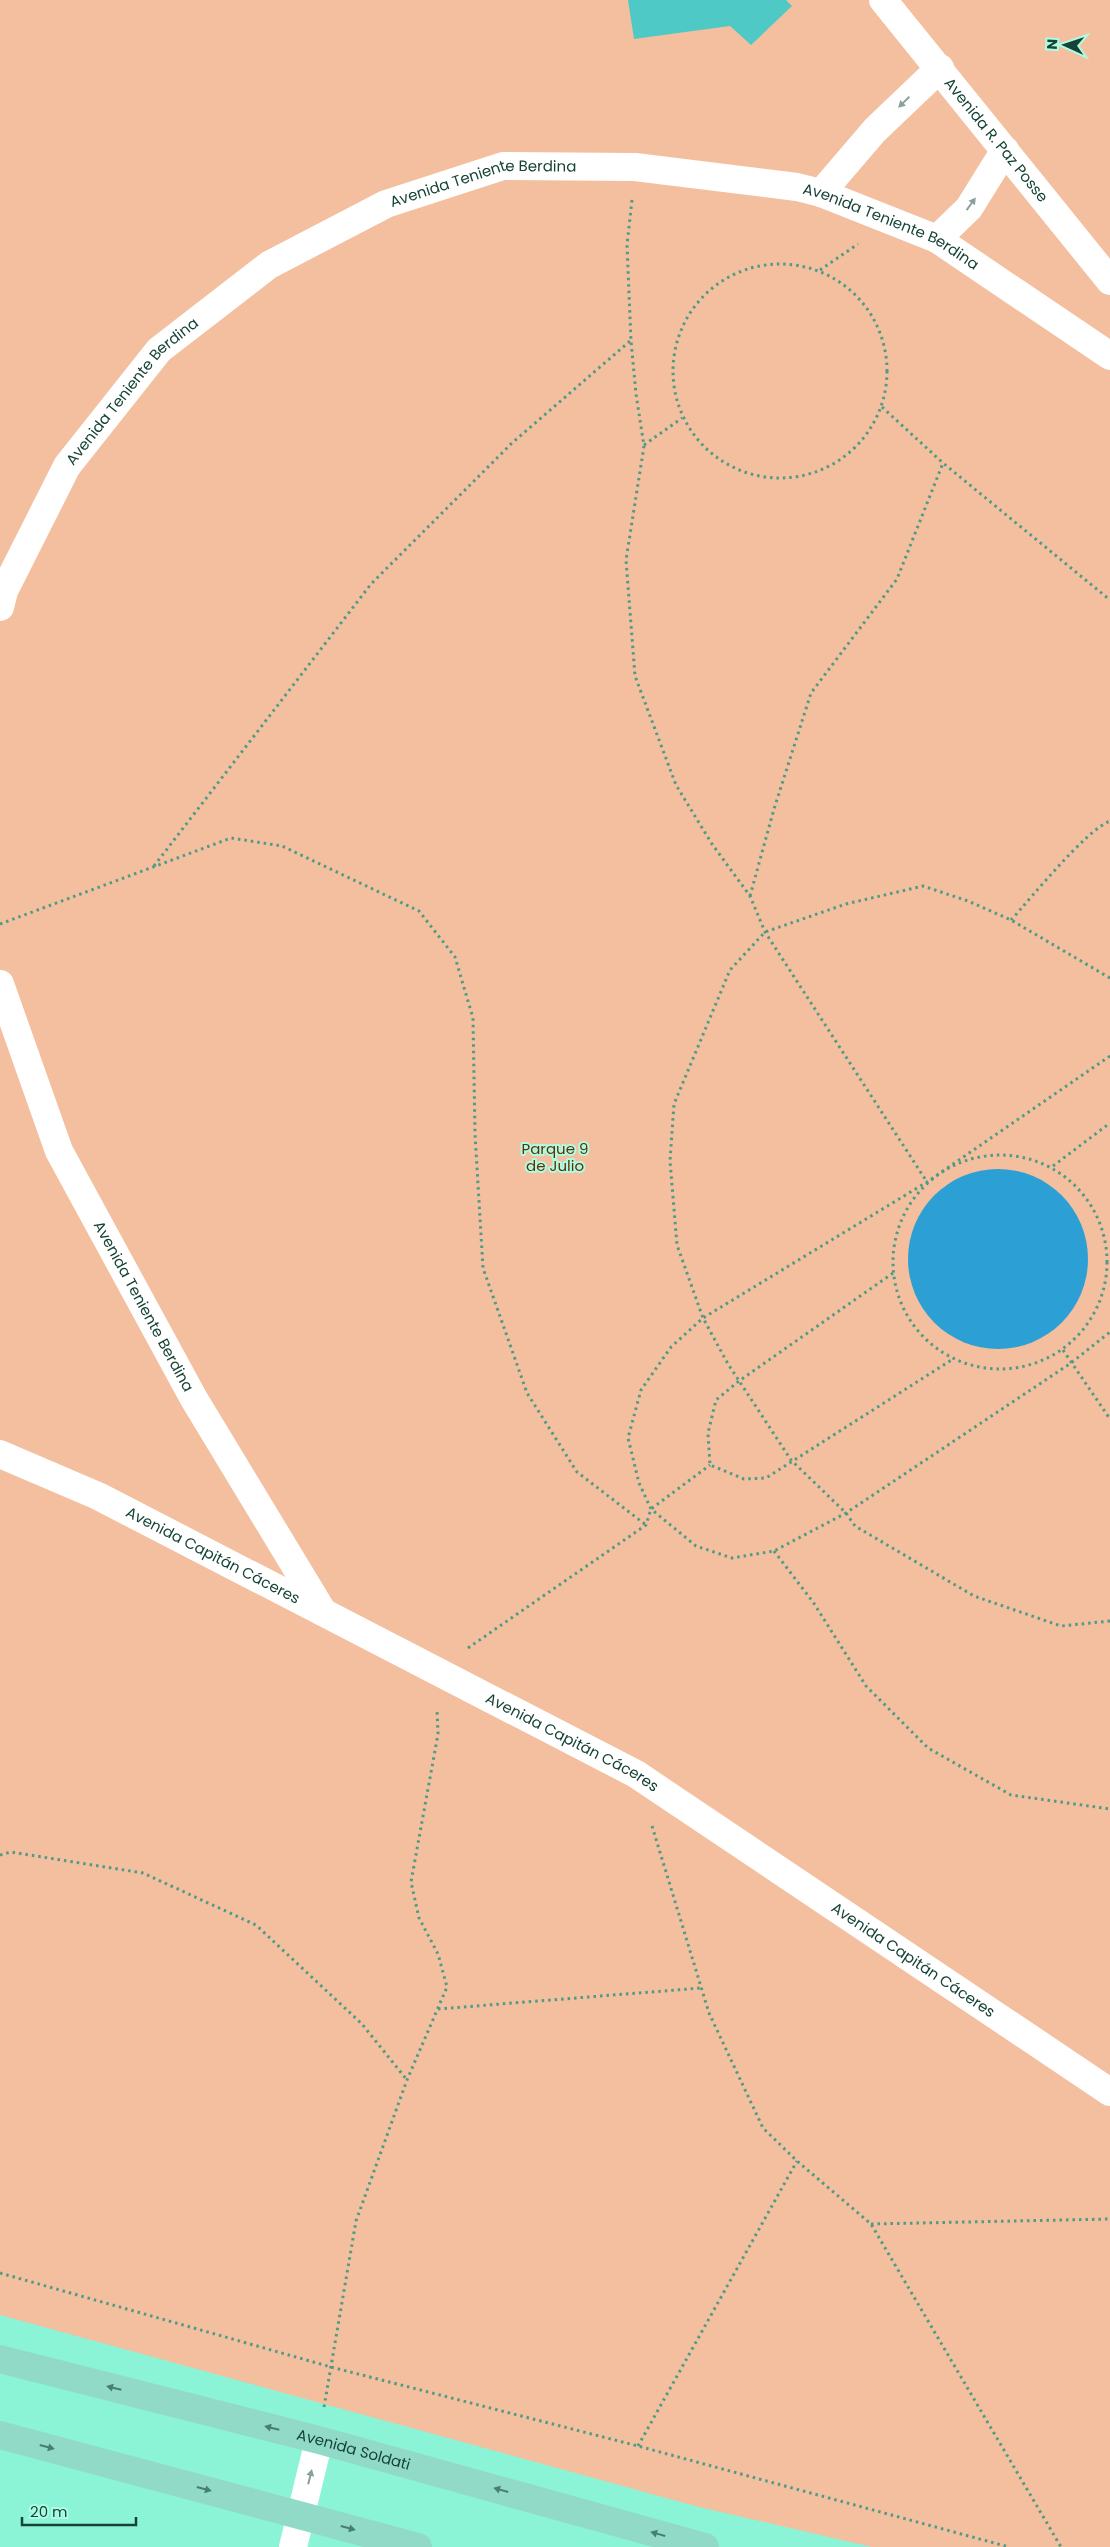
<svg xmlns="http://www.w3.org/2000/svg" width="1110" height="2547" viewBox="0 0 1110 2547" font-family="Poppins,sans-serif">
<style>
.green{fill:#f3bf9f}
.water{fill:#2ca0d4}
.building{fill:#4fc9c6}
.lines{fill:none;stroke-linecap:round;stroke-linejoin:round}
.path{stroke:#509b86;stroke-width:3;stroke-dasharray:2.5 4;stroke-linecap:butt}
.minor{stroke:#fff;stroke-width:28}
.major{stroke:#91dac8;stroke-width:28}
.oneway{fill:#8aa19b}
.oneway2{fill:#477f71}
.labels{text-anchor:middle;stroke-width:4;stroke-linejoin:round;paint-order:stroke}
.street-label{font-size:15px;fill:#164337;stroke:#acfde4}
.park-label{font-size:15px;fill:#642e00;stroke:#acfde4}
</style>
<rect width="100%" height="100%" fill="#8bf4d6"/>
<polygon class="green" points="0,0 1110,0 1110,2547 872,2547 699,2507 0,2315"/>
<circle class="water" cx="998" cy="1259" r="90"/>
<polygon class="building" points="628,0 786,0 792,6 751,45 730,26 634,39"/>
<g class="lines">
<g class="path">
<polyline points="632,200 627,245 631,341 636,394 644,446 626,560 635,676 676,785 712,844 750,896 765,932 927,1182"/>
<circle cx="780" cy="371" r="107"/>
<polyline points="820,270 858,244"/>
<polyline points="882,407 943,463 1110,600"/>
<polyline points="644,445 682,418"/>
<polyline points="154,866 371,584 512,443 630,341"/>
<polyline points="750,896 774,809 811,693 897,579 943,463"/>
<path d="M1011,920C1032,897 1085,831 1110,821"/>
<polyline points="0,924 231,838 282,846 419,911 455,957 473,1018 475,1134 483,1268 527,1393 577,1472 646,1525"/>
<polyline points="1110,978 1011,920 968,901 923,886 846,904 765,932 730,970 674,1104 670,1161 677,1245 703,1318 728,1364 791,1460 846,1513 855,1526 974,1596 1061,1626 1110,1621"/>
<polyline points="1110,1056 927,1182 703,1318 671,1347 641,1390 628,1438 639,1483 651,1509 696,1546 732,1558 774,1551 846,1513 1071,1363 1110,1332"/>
<circle cx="1000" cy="1262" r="107"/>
<polyline points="1053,1166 1110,1123"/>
<polyline points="893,1273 739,1381 716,1400 708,1433 710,1465 744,1479 766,1478 953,1359"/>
<polyline points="1063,1350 1110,1419"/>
<polyline points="774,1551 813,1602 866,1686 928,1748 1011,1795 1110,1809"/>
<polyline points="468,1648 646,1525 651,1509 710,1465"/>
<polyline points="652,1826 709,2013 763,2128 797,2161 871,2224 1061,2547"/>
<polyline points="0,1855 11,1852 143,1873 256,1925 362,2024 407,2080"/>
<polyline points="438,2009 701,1988"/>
<polyline points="871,2224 1110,2219"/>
<polyline points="0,2273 331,2367 638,2446 1009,2547"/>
<polyline points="324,2407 356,2221 407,2080 447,1987 438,1954 419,1918 411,1882 438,1734 437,1710"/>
<polyline points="638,2446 797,2161"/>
</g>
<g class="minor">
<path id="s1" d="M883,0L1110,281"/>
<polyline points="821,193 875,130 940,68"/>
<polyline points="937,239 969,208 1005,150"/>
<path id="s2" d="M0,607L4,591L67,466L159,350L269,265L386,204L503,166L635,167L797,187L821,193L937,239L1110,356"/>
<path id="s3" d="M0,984L59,1151L194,1399L323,1612"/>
<path id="s4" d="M0,1454L98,1496L636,1774L1110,2092"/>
<polyline points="293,2547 319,2440"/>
</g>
<g class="major">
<path id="s5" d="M0,2359L319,2440L705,2547"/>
<polyline points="0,2435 418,2547"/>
</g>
</g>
<defs><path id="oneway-solid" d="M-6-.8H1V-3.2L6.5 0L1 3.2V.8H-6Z" transform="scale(1.25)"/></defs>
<g class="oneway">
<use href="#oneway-solid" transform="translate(904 102) rotate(136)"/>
<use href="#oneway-solid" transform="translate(971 204) rotate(-54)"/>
<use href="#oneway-solid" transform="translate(310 2477) rotate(-76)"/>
</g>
<g class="oneway2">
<use href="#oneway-solid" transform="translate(114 2388) rotate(-166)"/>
<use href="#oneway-solid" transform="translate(272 2428) rotate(-166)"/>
<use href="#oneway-solid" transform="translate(47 2447) rotate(15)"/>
<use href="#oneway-solid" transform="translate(204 2489) rotate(15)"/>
<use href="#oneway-solid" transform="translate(501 2490) rotate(-164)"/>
<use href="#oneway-solid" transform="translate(348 2528) rotate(15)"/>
<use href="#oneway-solid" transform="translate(658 2534) rotate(-164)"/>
</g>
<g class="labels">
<g class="street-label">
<text dy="5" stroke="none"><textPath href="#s1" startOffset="180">Avenida R. Paz Posse</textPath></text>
<text dy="5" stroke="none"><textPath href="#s2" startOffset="676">Avenida Teniente Berdina</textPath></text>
<text dy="5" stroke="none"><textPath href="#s2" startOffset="1096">Avenida Teniente Berdina</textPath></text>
<text dy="5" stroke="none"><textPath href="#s2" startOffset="256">Avenida Teniente Berdina</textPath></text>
<text dy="5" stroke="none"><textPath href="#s3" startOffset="354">Avenida Teniente Berdina</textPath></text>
<text dy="5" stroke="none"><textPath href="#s4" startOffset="236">Avenida Capitán Cáceres</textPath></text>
<text dy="5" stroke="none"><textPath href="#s4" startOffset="641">Avenida Capitán Cáceres</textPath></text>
<text dy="5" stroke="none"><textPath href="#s4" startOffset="1046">Avenida Capitán Cáceres</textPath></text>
<text dy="5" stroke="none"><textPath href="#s5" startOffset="365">Avenida Soldati</textPath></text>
</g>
<g class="park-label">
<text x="555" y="1154">Parque 9<tspan x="555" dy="17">de Julio</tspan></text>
</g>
</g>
<g transform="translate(1065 45) rotate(273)" stroke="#acfde4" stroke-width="4" paint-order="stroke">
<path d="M0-4L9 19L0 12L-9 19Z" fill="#164337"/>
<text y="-8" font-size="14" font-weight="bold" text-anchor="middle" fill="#164337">N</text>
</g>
<path d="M22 2517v8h114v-8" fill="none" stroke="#164337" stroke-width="2.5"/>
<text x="30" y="2517" font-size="15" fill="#164337" stroke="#acfde4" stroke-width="4" paint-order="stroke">20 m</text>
</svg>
